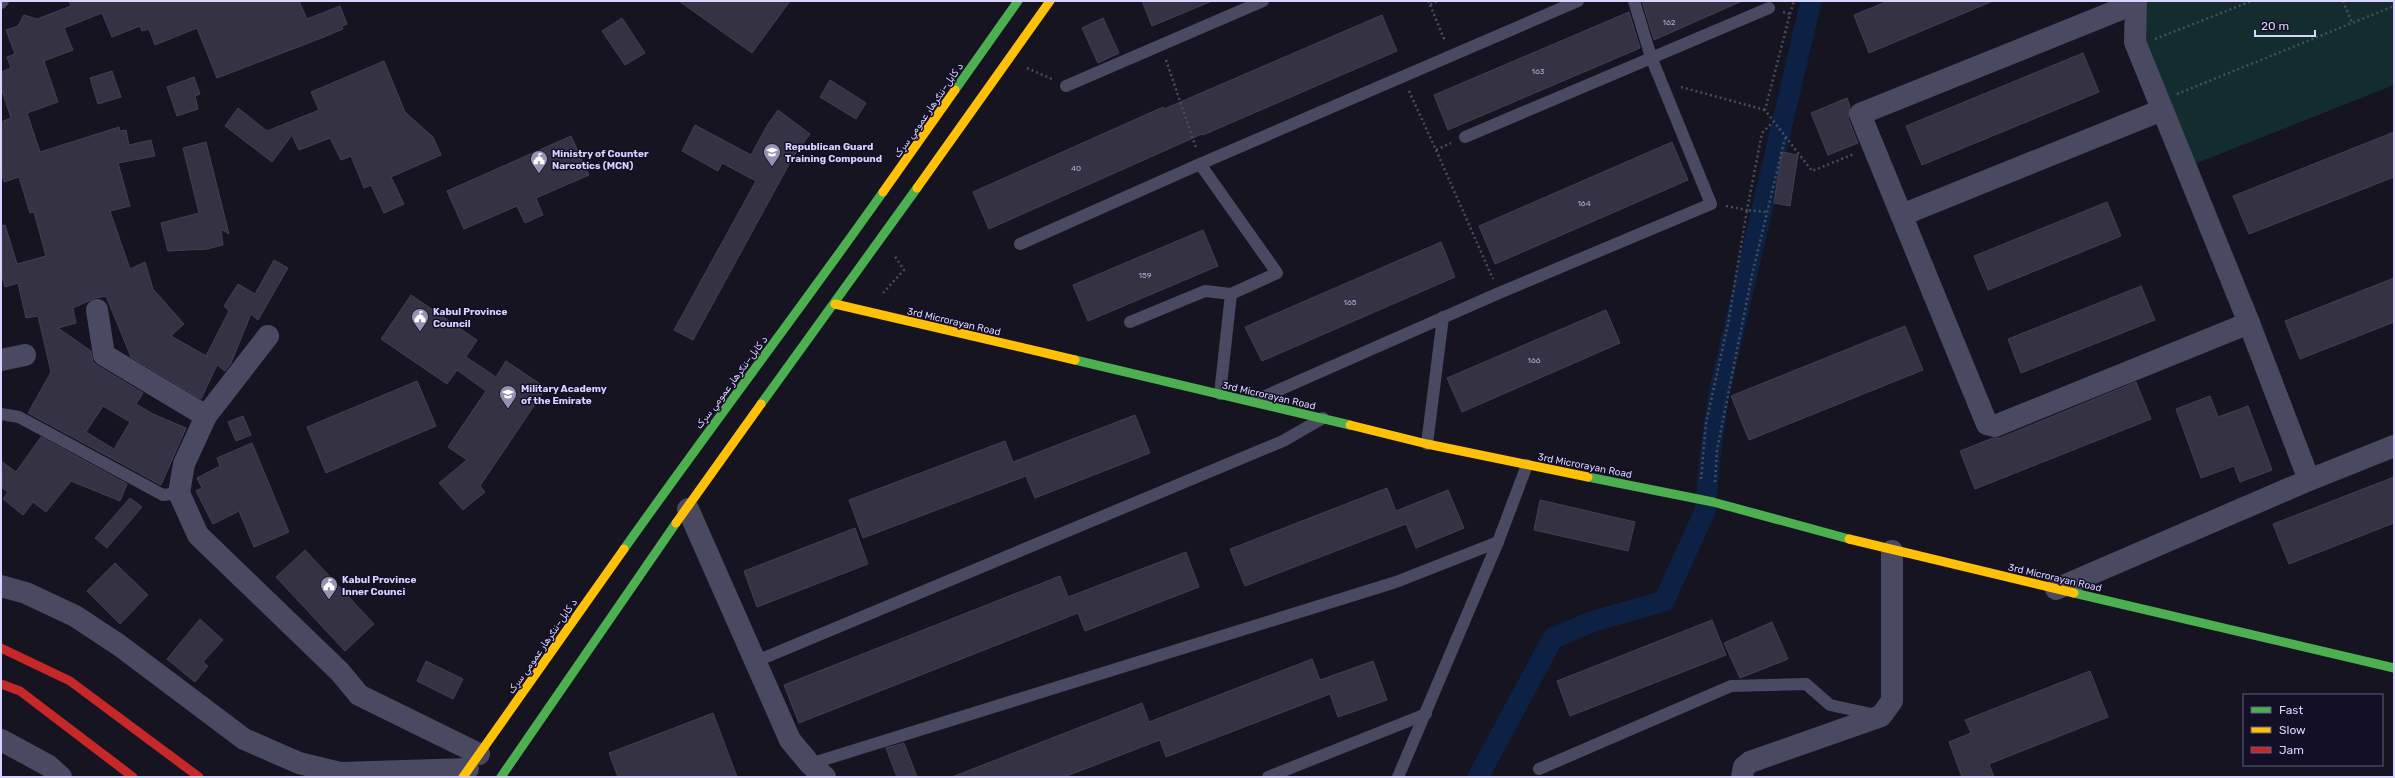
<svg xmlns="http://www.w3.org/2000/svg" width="2395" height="778" viewBox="0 0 2395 778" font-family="Rubik,'Noto Naskh Arabic',sans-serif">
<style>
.green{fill:#132c2d}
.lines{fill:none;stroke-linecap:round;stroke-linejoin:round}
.canal{stroke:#0d2144;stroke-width:21}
.building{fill:#343243;stroke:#433f54;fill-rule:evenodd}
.path{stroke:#44505f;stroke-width:2.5;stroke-dasharray:2 3;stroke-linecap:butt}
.lane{stroke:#4a4962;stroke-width:12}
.street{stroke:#4a4962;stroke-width:22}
.fast{stroke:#4caf50;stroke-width:9}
.slow{stroke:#ffc107;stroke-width:9}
.jam{stroke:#c62828;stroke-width:9}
.labels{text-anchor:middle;stroke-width:3;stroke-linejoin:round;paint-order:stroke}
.number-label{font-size:8px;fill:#b0acd0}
.street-label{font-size:10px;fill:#d9d4ff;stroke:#130f26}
.poi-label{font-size:10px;font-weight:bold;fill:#d9d4ff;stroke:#130f26;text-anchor:start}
</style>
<rect width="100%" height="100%" fill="#161421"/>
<polygon class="green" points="2142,1 2394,1 2394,85 2192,165 2142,36"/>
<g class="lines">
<polyline class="canal" points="1478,777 1553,638 1594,621 1664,601 1705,511 1710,457 1719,393 1811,1"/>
</g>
<g class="building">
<path d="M69,1H299L307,19L340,6L347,24L342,26L343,29L324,37L217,78L197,28L155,45L149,29L142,31L140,26L112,37L102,13L64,28L73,50L44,61L58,102L27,113L40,152L119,127L120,131L126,130L129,145L151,140L155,156L118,163L130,206L110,211L130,269L145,262L153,289L184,324L171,336L208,357L206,356L229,311L224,306L238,284L255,294L274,260L288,268L258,320L251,314L231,363L225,371L217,365L201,399L131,357L106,296L95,298L73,308L76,323L58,328L91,351L93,362L98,366L143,393L136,404L153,414L186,428L161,485L28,413L51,372L38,316L26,318L18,283L5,287L1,272V226L5,225L17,264L46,256L34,212L30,213L19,177L4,182L1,172V122L11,118L1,88V72L11,68L7,57L15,54L6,30L18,26L24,15L37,19L71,6ZM103,406L130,422L114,449L86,432Z"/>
<polygon points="679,1 790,1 752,53"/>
<polygon points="1142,1 1212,1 1152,26"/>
<polygon points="1642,1 1742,1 1654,40"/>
<polygon points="1888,1 1993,1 1869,53 1854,15"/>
<polygon points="1629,12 1640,48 1448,130 1434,95"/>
<polygon points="1382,15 1397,51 1203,135 1202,134 989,229 973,192 1163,107 1164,109"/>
<polygon points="622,18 645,53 625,65 602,31"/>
<polygon points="1103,18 1119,53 1098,63 1082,28"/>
<polygon points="2083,53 2099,92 1922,165 1906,126"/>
<polygon points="384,61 405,112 433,137 441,155 391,177 404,204 384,213 371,185 364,188 351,156 341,160 330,138 299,150 292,135 272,162 225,126 238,108 267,131 319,110 311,92"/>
<polygon points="112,71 121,97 98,104 90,78"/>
<polygon points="194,77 200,94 195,96 198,109 177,116 167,87"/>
<polygon points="830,80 866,103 856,119 820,97"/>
<polygon points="1847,98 1850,106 1848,118 1858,143 1828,155 1811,113"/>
<polygon points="778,110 810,134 793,157 693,340 674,330 756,181 722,163 718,171 682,151 695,125 751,155 768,124"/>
<polygon points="2394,132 2394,177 2249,234 2233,196"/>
<polygon points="571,136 589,175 536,198 543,215 525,223 517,206 464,229 447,191"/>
<polygon points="206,142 229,234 221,229 223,245 207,249 168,251 161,223 199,213 183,148"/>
<polygon points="1672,142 1688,180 1495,264 1479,226"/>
<polygon points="1782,152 1798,155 1790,206 1774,203"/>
<polygon points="2107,202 2121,236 1988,290 1974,256"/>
<polygon points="1203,230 1218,266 1088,321 1073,285"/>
<polygon points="1441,242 1455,277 1262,361 1245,327"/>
<polygon points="2394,278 2394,322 2300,359 2285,321"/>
<polygon points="2141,286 2155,320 2021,373 2008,339"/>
<polygon points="411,295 477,340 466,357 496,377 506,361 546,388 480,486 485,492 463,510 439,483 467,460 448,447 486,391 457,370 447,384 381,339"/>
<polygon points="1606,310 1620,343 1462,412 1447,378"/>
<polygon points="1905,326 1923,370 1749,440 1731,396"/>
<polygon points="417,381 436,426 326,473 307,427"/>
<polygon points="2136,382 2151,419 1975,489 1960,451 1993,438 2000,438"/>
<polygon points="2210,396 2218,417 2248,406 2272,470 2240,482 2234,466 2201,478 2176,409"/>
<polygon points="1135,415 1150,453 1035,498 1026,476 863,538 849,500 1005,441 1013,462"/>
<polygon points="243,416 251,435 236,441 228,422"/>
<polygon points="41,437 127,484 120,501 71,481 46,512 33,502 23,515 3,499 8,492 1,487 1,461 16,472"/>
<polygon points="252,443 289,532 254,547 239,511 213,524 196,491 202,488 197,478 220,466 217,458"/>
<polygon points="2394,477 2394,523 2289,564 2273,524"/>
<polygon points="1387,488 1396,511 1448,490 1464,528 1416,548 1406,524 1245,586 1230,549"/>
<polygon points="130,498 142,507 107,548 95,538"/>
<polygon points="1540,500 1635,522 1628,551 1534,530"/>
<polygon points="855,528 868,564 757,607 744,571"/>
<polygon points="305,550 374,624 345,651 276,577"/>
<polygon points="1186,552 1199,587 1085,631 1078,613 799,723 784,685 1060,576 1068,597"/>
<polygon points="115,563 148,595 120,624 87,591"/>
<polygon points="200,619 223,640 203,662 208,666 195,682 167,659"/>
<polygon points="1712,620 1726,655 1570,716 1557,681"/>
<polygon points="1772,622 1788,659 1740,678 1724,643"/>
<polygon points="1312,659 1320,680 1373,661 1387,700 1338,717 1330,694 1166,757 1160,740 1064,777 952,777 1142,703 1149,722"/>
<polygon points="426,661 463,679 453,699 417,681"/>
<polygon points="2090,671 2108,717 1989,764 1994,777 1962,777 1949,742 1971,733 1965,720"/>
<polygon points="713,713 737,777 618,777 609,753"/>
<polygon points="904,743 917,777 897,777 886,748"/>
</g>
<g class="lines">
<g class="path">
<polyline points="1428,1 1430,5 1438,1"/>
<polyline points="2343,1 2352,23"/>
<polyline points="1430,5 1445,41"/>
<polyline points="1783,12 1790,14 1765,110 1812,171 1854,154"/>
<polyline points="1790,14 1794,1"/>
<polyline points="2155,39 2252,1"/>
<polyline points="1166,60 1196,148"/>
<polyline points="1027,68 1052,79"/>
<polyline points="1681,87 1765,110"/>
<polyline points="1409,91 1436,150 1451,143"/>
<polyline points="2177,94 2394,6"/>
<polyline points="1436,150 1493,279"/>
<polyline points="1726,206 1747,210 1762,133 1773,122"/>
<polyline points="883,293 904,270 894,255"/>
<polyline points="1701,479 1706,423 1728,324 1747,210 1766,212"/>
<polyline points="1715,482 1717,450 1752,275 1785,138"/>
</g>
<g class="lane">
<polyline points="1,3 3,1"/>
<polyline points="1066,86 1263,1"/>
<polyline points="1465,137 1769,8"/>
<polyline points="1200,164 1578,1"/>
<polyline points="1020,244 1200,164 1277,273 1231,294"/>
<polyline points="1130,322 1205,291 1231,294 1220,394"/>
<polyline points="1256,400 1499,293 1711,204 1651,57 1634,1"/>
<polyline points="1,414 19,417 163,495 179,493"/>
<polyline points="1427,444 1443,317"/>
<polyline points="754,662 1283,441 1323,418"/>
<polyline points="810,764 1396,582 1498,542"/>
<polyline points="1539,769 1731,686 1806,684 1830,705 1876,715"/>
<polyline points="1268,777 1426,714"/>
<polyline points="1398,777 1498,542 1527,465"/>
</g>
<g class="street">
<polyline points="2136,1 2135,42 2249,323 2309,480"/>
<polyline points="2136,3 1860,114 1987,424 1995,426 2249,323"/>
<polyline points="1902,215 2162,110"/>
<polyline points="97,310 104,355 206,416"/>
<polyline points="268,336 206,416 184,464 179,493 198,535 340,672 359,695 479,754"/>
<polyline points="1,360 25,355"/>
<polyline points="688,509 790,740 810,764 825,777"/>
<polyline points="1,586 26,593 75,616 119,645 244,739 299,763 340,773 468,769"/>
<polyline points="2056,589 2309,480 2394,446"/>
<polyline points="1,740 49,766 61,777"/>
<polyline points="1742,777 1744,767 1750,762 1881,716 1892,701 1892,551"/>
</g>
<g class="fast">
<polyline points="955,90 1018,1"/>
<polyline points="1075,360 1350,425"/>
<polyline points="761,404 917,188"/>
<polyline points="1588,477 1713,502 1849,539"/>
<path d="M624,549C709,429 798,312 883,192"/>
<polyline points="2074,593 2394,668"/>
<polyline points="501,777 676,523"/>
</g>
<g class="slow">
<polyline points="917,188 1050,1"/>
<polyline points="883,192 955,90"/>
<polyline points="835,304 1075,360"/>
<polyline points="1350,425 1427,444 1588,477"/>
<polyline points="676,523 761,404"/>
<polyline points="1849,539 2074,593"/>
<polyline points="463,777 624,549"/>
</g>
<g class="jam">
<polyline points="1,648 70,681 199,777"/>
<polyline points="1,684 20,691 133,777"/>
</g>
</g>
<defs>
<symbol id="university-pin" viewBox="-11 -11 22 30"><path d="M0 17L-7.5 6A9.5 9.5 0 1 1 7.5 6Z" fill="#9591b1" stroke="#130f26"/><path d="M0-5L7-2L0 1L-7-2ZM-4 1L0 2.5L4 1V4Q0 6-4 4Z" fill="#fff"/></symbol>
<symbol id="civic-pin" viewBox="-11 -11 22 30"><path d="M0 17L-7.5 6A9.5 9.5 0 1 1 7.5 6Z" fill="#9591b1" stroke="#130f26"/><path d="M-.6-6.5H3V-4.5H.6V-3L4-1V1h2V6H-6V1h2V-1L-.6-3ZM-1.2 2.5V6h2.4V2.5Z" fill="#fff"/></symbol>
</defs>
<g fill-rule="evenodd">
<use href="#university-pin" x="762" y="142" width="20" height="27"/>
<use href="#civic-pin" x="529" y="149" width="20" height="27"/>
<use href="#civic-pin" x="410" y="307" width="20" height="27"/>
<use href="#university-pin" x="498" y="384" width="20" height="27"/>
<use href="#civic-pin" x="319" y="575" width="20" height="27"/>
</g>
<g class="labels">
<g class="number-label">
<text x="1669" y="25">162</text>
<text x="1538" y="74">163</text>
<text x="1076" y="171">40</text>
<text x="1584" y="206">164</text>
<text x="1145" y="278">159</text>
<text x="1350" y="305">165</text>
<text x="1534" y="363">166</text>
</g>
<g class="street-label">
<text transform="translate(928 110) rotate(-55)" y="4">د کابل–ننګرهار عمومي سړک</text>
<text transform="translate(954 321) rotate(13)" y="4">3rd Microrayan Road</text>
<text transform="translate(731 382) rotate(-53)" y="4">د کابل–ننګرهار عمومي سړک</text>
<text transform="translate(1269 395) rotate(13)" y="4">3rd Microrayan Road</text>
<text transform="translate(1585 465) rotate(11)" y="4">3rd Microrayan Road</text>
<text transform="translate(2055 577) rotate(13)" y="4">3rd Microrayan Road</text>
<text transform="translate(542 646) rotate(-55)" y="4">د کابل–ننګرهار عمومي سړک</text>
</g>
<g class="poi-label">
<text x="785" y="150">Republican Guard<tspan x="785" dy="12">Training Compound</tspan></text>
<text x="552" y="157">Ministry of Counter<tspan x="552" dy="12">Narcotics (MCN)</tspan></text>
<text x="433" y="315">Kabul Province<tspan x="433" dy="12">Council</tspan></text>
<text x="521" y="392">Military Academy<tspan x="521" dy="12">of the Emirate</tspan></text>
<text x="342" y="583">Kabul Province<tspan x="342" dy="12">Inner Counci</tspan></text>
</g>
</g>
<rect width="2395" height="778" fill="none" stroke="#d9d4ff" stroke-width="4"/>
<rect x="2243" y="694" width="140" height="72" fill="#130f26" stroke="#625e7d"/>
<rect x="2251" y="707" width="20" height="6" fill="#4caf50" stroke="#625e7d"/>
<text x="2279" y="714" font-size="12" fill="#d9d4ff">Fast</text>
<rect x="2251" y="727" width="20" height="6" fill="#ffc107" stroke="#625e7d"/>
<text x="2279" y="734" font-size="12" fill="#d9d4ff">Slow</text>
<rect x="2251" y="747" width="20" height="6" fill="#c62828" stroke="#625e7d"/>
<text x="2279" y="754" font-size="12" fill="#d9d4ff">Jam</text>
<path d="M2255 30v6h60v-6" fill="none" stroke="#d9d4ff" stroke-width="2"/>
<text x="2261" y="30" font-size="12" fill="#d9d4ff" stroke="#130f26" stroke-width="3" paint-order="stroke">20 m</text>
</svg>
